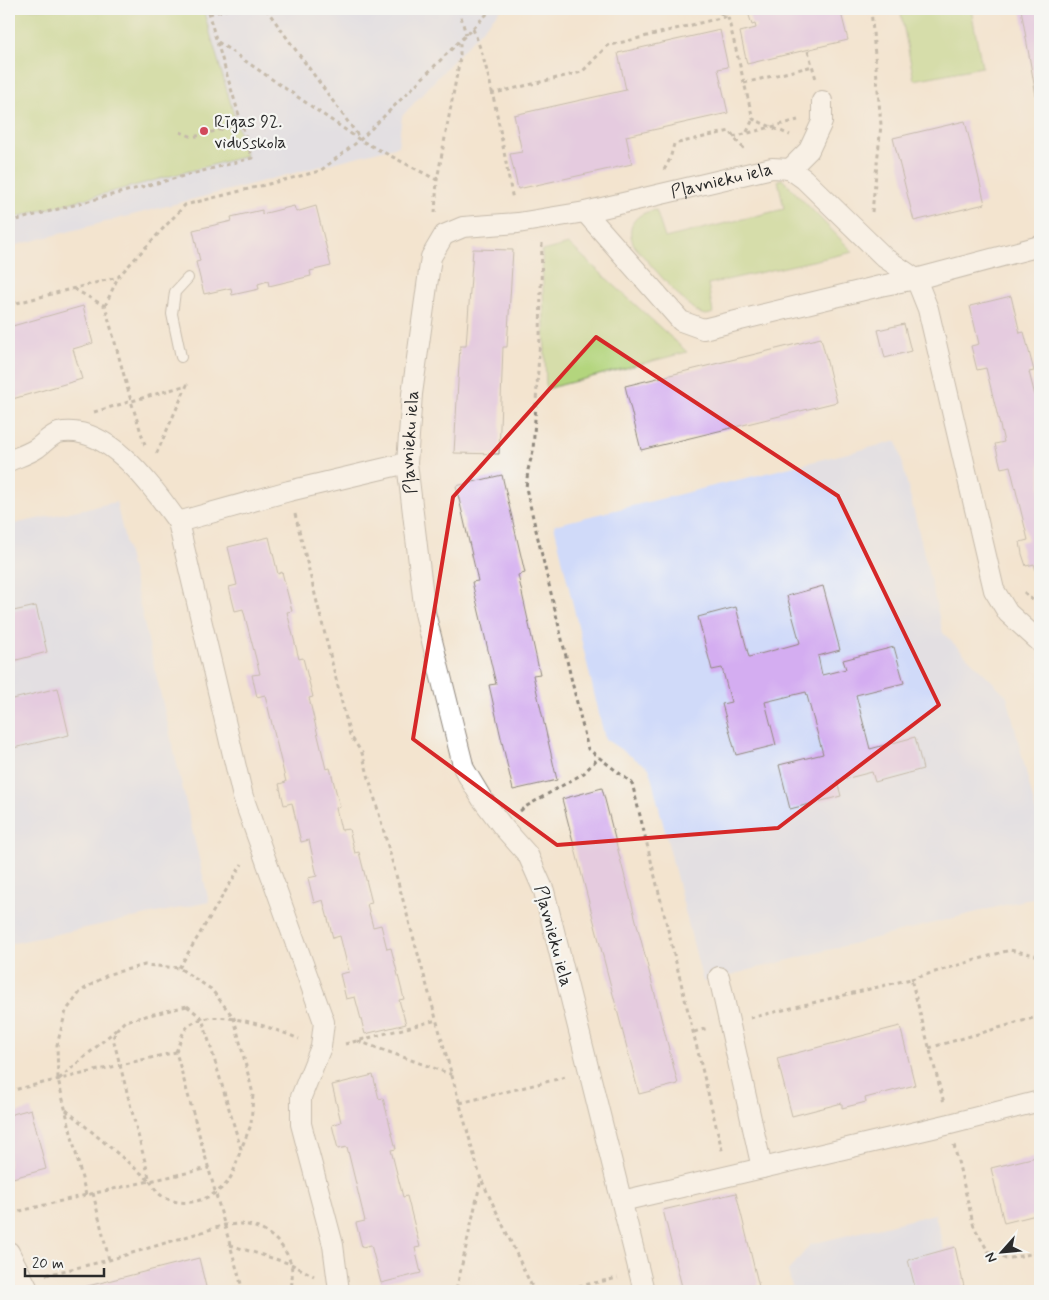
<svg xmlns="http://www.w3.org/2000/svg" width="1049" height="1300" viewBox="0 0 1049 1300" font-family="Mynerve,sans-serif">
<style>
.built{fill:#d0daf9}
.green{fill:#b3d57d;stroke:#6f8054}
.building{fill:#d4adf1}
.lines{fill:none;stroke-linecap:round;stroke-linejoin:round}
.lane-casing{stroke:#8f887d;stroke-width:12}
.street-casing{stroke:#8f887d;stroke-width:22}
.path{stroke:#8f887d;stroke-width:3;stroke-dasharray:4 4;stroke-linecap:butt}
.lane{stroke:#fff;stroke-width:10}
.street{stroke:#fff;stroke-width:20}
.marked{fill:none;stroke:#d62828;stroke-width:4;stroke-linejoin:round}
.poi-dot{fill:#d1495b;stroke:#f6f6f2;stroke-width:2}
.labels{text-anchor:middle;stroke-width:4.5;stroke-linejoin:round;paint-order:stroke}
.poi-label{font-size:18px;fill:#2b2b2b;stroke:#f6f6f2;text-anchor:start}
.street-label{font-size:18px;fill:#2b2b2b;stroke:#f6f6f2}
</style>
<rect width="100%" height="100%" fill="#f6f6f2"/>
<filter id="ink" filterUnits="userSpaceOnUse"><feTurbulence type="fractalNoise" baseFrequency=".02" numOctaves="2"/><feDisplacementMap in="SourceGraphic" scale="10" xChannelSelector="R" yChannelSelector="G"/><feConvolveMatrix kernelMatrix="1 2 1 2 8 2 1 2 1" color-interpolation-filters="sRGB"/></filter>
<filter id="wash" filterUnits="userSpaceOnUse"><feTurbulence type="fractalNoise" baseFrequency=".0096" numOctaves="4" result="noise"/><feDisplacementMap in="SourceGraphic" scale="20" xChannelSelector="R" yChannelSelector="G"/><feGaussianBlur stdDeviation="1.12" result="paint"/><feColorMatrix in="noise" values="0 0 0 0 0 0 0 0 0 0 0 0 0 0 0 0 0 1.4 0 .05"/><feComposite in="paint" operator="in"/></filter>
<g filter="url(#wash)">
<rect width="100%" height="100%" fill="#f3e4cf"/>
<g class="built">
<polygon points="9,9 501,9 402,116 398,146 9,247"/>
<polygon points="897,441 943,633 1007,696 1040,828 1040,896 703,982 649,768 605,739 554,525"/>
<polygon points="116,502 209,902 9,944 9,525"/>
<polygon points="935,1214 944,1250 955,1247 965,1291 793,1291 788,1271 811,1244"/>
</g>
<g class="green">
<polygon points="9,9 203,9 246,156 9,219"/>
<polygon points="932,9 971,9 982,67 914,80 901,14"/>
<path d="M782,179L853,252L708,284L713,313C710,314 706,316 702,314C688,310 647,260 635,247C624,226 635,213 656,210L665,238L784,209L778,180Z"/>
<polygon points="569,244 687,352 546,389 542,251"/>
</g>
<g id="blocks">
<g class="building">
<polygon points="747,9 840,9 848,40 747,64 740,32 756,28 755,24 752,25"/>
<polygon points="1021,9 1040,9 1040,113 1039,113"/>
<polygon points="720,30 728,67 718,69 728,113 626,136 632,164 518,189 510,154 522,152 514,115 626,90 618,53"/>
<polygon points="965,121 985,204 914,221 893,138"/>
<polygon points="294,206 296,212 316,206 331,266 310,271 311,276 269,286 268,281 258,284 259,289 232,295 231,288 204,294 196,262 200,261 193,230 232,221 231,217 262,210 262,214"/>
<polygon points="473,249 513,250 507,347 503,347 499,454 454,453 460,346 466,346"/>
<polygon points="1011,296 1020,333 1024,332 1034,371 1029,372 1040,415 1040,585 1034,564 1026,566 1022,554 1020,542 1028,540 1010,466 1001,468 995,444 1004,442 986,368 977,370 971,346 979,344 970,306"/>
<polygon points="83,306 93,343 73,349 82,379 9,400 9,327"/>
<polygon points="904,324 911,351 885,358 878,330"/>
<polygon points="821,338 837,402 641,450 625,386"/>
<polygon points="502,475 525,573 518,575 540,674 533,675 557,780 513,790 489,685 496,684 472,582 478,581 456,486"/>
<polygon points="269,537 278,574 282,572 292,611 287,612 299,659 303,658 313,697 309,698 326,769 330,768 340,807 336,808 341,830 349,829 355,853 359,852 372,903 367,904 373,927 381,925 387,949 391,948 404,999 399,1000 406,1024 365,1034 355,997 346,999 340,974 349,972 340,936 333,938 323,900 314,903 308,878 317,876 309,840 301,842 292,803 284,805 279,784 286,782 265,695 257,697 252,675 260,674 243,609 235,611 229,587 237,585 228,547"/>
<polygon points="823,586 840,650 818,656 822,675 846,669 843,660 894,647 904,683 856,695 870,749 915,737 923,769 875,782 872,772 837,781 841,796 790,809 779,765 823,754 806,692 765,702 776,745 736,755 722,704 731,702 722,668 712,670 698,617 736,607 749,657 800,643 787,596"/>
<polygon points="36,606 47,652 9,662 9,612"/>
<polygon points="9,687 13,699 58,688 69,735 9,749"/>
<polygon points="602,788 678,1084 639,1094 562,799"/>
<polygon points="900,1026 915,1085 865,1098 866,1102 842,1108 842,1103 792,1116 777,1058"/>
<polygon points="373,1075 379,1099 383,1098 396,1149 391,1150 403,1197 407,1196 420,1247 415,1248 421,1273 381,1283 371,1245 362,1247 356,1223 365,1221 347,1147 338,1149 332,1125 341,1122 332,1085"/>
<polygon points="31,1109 46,1169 9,1179 9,1115"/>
<polygon points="1040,1156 1040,1214 1004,1223 991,1168"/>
<polygon points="736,1193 760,1291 683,1291 663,1210"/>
<polygon points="955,1247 965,1291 916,1291 908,1260"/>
<polygon points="199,1258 207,1291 76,1291 76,1289"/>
</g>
</g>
</g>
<g filter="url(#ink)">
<use href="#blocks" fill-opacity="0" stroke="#8f887d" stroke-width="1"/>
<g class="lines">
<defs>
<polyline id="lane" points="181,357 172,314 175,292 188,278"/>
<g id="street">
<polyline points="790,169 809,150 822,122 822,101"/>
<polyline points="585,212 681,321 703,329 880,286 916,279 928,309 994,590 1008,613 1040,642"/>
<path d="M9,461C18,457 28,454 37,448C43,444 51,435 58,433C108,422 153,488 178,522"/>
<polyline points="719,977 762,1168"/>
<polyline points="622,1201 950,1124 1040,1101"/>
<polyline points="9,1252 29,1291"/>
<polyline points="339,1291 333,1245 301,1124 301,1097 321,1047 324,1022 243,797 178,522 289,491 407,463"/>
<path id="s1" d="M644,1291L544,891L528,855L503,827L482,799L464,769L425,613L407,463L412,394L431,257L444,235L463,227L518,223L585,212L772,168L790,169L804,179L885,258L916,279L1040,246"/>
</g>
</defs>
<use href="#lane" class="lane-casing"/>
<use href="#street" class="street-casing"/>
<g class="path">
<polyline points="266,9 359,137"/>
<polyline points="459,9 466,35"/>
<polyline points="712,9 727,16"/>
<polyline points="726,9 753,119 790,135"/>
<polyline points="871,9 881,125 872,212"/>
<polyline points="209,14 230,9"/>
<path d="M473,29C494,80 502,146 513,200"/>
<polyline points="218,42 360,140 437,180"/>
<polyline points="808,51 816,79"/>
<polyline points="744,83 813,66"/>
<polyline points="491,94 582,72 607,46 728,16"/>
<polyline points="180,132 193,137 242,124"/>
<polyline points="747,132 753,119"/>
<polyline points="733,137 798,120"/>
<polyline points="664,170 670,159 674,144 730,131 739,144 747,151"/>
<polyline points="435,213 437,180 460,58 460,42"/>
<polyline points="9,222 252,158 207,9"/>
<polyline points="542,243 540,337 533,451 528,470 526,488 588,749 632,783 723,1154"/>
<polyline points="74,289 105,306 131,401 145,445"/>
<polyline points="9,305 118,277 185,205 320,171 360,140 492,9"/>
<polyline points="105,306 118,277"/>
<polyline points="94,412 187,385 155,457"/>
<polyline points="295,514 350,735 362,753 481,1180 456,1291"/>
<polyline points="1024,592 1040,607"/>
<polyline points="520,811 525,807 584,773 599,757"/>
<polyline points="179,968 242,864"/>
<polyline points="911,979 1010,950 1040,956"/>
<path d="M187,1006L202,1018L241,1149C237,1160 234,1175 226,1184C210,1201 182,1209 162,1196C157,1193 153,1185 150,1181L113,1038L117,1029L125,1021Z"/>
<polyline points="750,1018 911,979 944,1103"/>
<polyline points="694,1032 708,1028"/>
<polyline points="358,1041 453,1075"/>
<polyline points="345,1044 437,1020"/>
<polyline points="929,1048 1040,1016"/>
<path d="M176,1052C179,1045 181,1036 185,1030C205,1002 273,1028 299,1039"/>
<polyline points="59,1079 117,1029"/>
<polyline points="9,1091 176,1052 243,1291"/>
<polyline points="460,1103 566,1077"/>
<polyline points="66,1110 149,1180"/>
<polyline points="954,1145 974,1227 988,1251 1006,1259 1040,1252"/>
<polyline points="482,1181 534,1291"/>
<polyline points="93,1193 109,1260"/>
<polyline points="86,1195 58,1079 57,1045 66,1011 81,991 109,974 145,965 179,968 211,989 234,1018 253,1094 251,1125 241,1149"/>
<polyline points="9,1221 12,1213 86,1195 209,1168"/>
<polyline points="230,1245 291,1264 314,1276"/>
<path d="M46,1275L109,1260L225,1225C230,1225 236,1224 241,1224C263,1225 285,1243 291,1264C293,1273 292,1282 291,1291"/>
<polyline points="555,1291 618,1278"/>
</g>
<use href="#lane" class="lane"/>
<use href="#street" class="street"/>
</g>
</g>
<path d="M0 0H1049V1300H0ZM596,337L838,496L939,705L778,828L557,845L413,739L453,497Z" fill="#f3e4cf" fill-opacity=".55" fill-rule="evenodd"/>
<path class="marked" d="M596,337L838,496L939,705L778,828L557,845L413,739L453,497Z"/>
<circle class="poi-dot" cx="204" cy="131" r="5"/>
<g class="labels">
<g class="poi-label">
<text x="214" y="127">Rīgas 92.<tspan x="214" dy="21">vidusskola</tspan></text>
</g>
<g class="street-label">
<text dy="6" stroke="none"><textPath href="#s1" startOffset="1388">Pļavnieku iela</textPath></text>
<text dy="6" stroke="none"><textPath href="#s1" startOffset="892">Pļavnieku iela</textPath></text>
<text transform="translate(554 936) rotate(75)" y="6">Pļavnieku iela</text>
</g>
</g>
<rect width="1049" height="1300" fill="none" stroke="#f6f6f2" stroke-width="30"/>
<g transform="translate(1002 1252) rotate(243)" stroke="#f6f6f2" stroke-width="4" paint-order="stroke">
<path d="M0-4L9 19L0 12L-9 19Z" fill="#2b2b2b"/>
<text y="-8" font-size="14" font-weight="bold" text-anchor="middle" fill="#2b2b2b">N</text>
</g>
<path d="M25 1268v8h79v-8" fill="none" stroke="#2b2b2b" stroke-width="2.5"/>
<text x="32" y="1268" font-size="15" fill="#2b2b2b" stroke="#f6f6f2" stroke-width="4" paint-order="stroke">20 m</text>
</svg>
